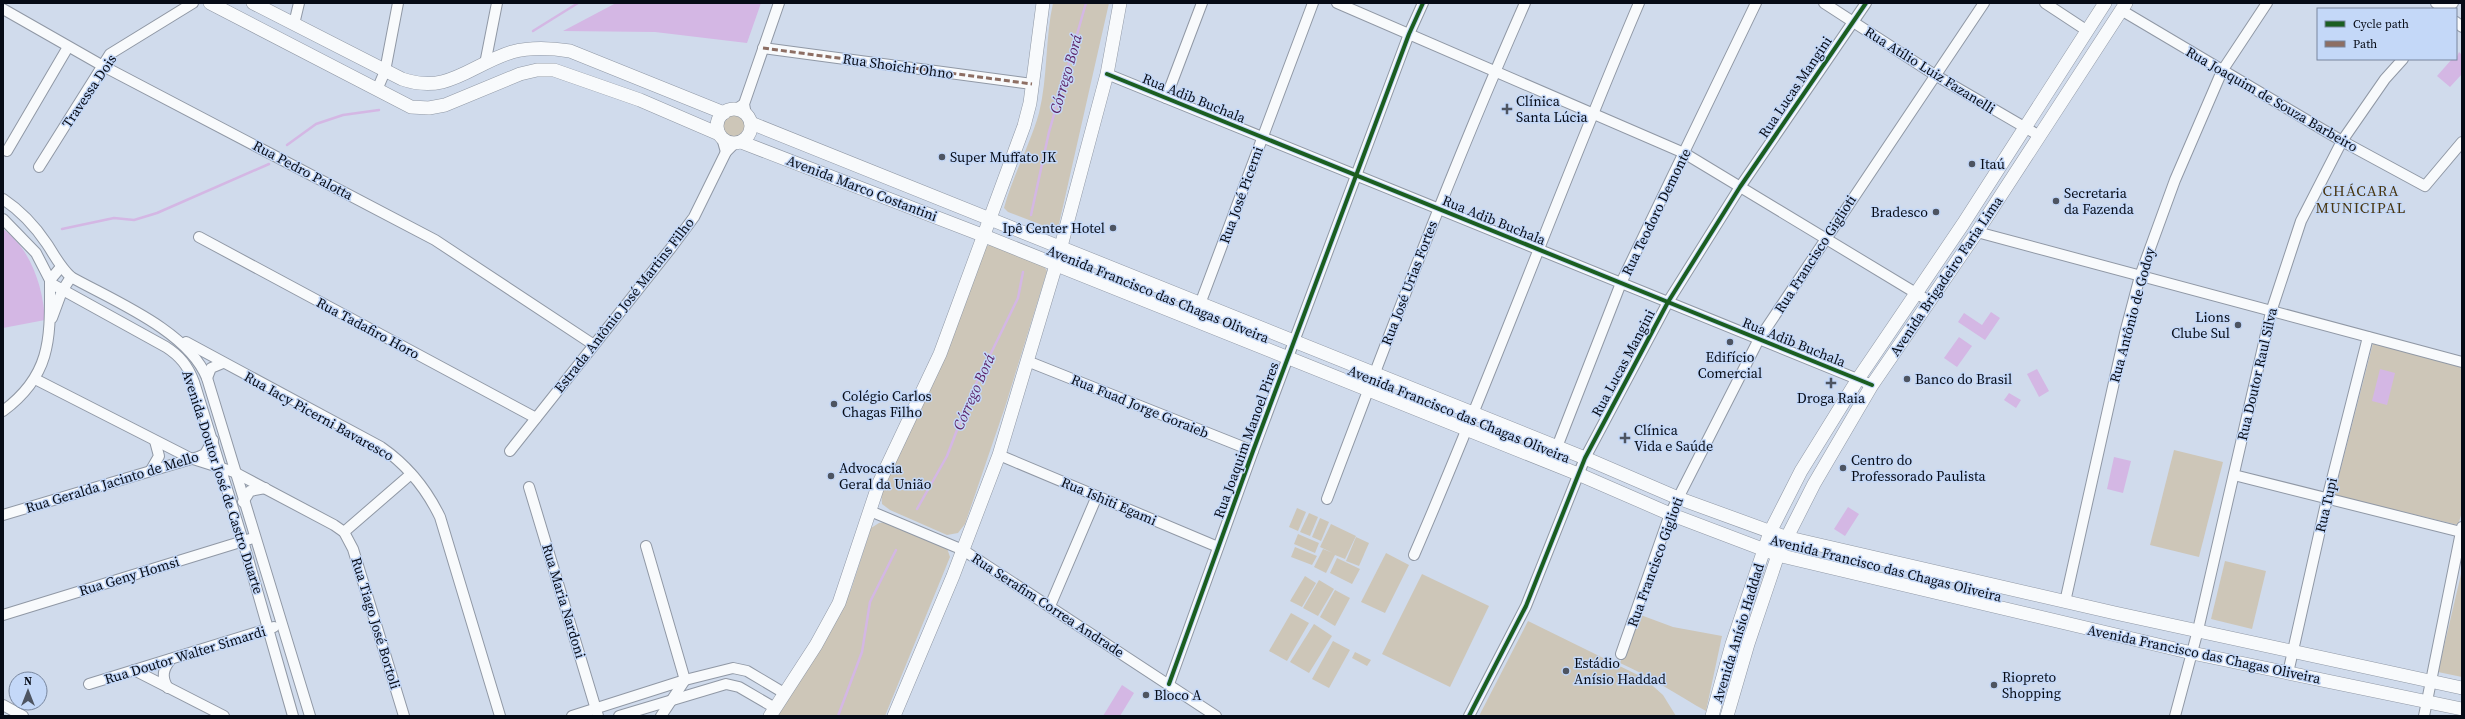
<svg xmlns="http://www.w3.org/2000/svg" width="2465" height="719" viewBox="0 0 2465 719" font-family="'Source Serif 4',serif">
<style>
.green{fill:#cdc6b8}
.water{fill:#d4b7e4}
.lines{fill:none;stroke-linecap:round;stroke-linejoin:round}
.stream{stroke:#d4b7e4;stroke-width:2.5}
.minor-casing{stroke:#9098a5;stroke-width:12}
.major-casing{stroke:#9098a5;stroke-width:14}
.minor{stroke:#f8fafc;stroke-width:10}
.major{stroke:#f8fafc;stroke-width:13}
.quiet{stroke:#8d6e63;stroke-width:3;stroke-dasharray:6 3;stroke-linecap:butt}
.cycleway-casing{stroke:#c4d8f8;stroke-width:6}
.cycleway{stroke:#1b5e20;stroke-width:4}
.poi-dot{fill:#4d5461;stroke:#c4d8f8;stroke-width:1.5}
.labels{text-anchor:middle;stroke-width:3;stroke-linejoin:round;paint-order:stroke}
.street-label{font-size:14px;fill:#060b16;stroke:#c4d8f8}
.poi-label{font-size:14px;fill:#060b16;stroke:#c4d8f8;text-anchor:start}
.water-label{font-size:15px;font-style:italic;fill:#5c2467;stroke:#c4d8f8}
.neighbourhood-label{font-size:15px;letter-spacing:1px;fill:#49350f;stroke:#c4d8f8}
</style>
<rect width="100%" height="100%" fill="#d0dbec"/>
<g class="green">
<path d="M1053,3H1109L1059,224L1055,230L1008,212L1004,208C1013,175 1030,145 1039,113C1048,77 1045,39 1053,3Z"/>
<circle cx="734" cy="127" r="12"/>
<polygon points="990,245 1044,266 1047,271 1005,407 965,524 958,533 947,535 890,510 882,504 881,491 985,246"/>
<polygon points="2373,343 2462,367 2462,512 2458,525 2334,495"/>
<polygon points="2174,450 2223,462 2199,557 2150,545"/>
<polygon points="1297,508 1306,512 1298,531 1289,527"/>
<polygon points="1309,513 1318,517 1310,536 1300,532"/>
<polygon points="1320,518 1329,522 1321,541 1312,537"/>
<polygon points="885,522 947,548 950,557 885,716 777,716 836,620 851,590 871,528 879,523"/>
<polygon points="1331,524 1356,536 1345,559 1335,555 1326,573 1314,567 1323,549 1333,553 1320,547"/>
<polygon points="1298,534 1319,543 1315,553 1294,544"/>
<polygon points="1356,537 1369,543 1359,566 1346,561"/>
<polygon points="1295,547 1317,556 1312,565 1291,557"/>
<polygon points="1386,553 1409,565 1385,613 1361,602"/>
<polygon points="1337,558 1360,569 1352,584 1330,573"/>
<polygon points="2225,561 2266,571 2252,629 2211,619"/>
<polygon points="2462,570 2462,677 2438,672"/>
<polygon points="1422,574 1489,606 1450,687 1382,654"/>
<polygon points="1305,576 1316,583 1302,607 1290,601"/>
<polygon points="1319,580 1334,589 1318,616 1303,608"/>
<polygon points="1335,590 1350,598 1335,626 1320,617"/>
<polygon points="1291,613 1309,623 1287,661 1269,651"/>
<path d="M1638,614L1673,627L1722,636L1706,711C1677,695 1650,676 1620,663Z"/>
<polygon points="1528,621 1644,678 1663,695 1676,716 1479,716"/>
<polygon points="1314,624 1332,636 1309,673 1290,662"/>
<polygon points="1333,641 1350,650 1329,688 1312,679"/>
<polygon points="1355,652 1371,660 1367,666 1352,658"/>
</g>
<g class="water">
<polygon points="616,3 761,3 747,43 655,32 563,31"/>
<polygon points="2459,52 2462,55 2462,74 2450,87 2437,76 2452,59 2456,59"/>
<path d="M3,229C31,249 43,287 45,320L3,328Z"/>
<polygon points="1991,312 2000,318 1985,340 1958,322 1964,313 1982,325"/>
<polygon points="1959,337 1972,346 1957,367 1944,358"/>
<polygon points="2037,369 2049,391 2039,397 2027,374"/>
<polygon points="2380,369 2395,373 2387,405 2372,401"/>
<polygon points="2009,393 2021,400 2016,408 2004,400"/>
<polygon points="2114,457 2131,461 2123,493 2107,489"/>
<polygon points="1848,507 1859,514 1845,536 1834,529"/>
<polygon points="1122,685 1134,693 1120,716 1103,716"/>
</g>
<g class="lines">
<g class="stream">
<polyline points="533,31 578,3"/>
<polyline points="287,145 316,124 343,115 379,110"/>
<polyline points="1031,215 1049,132 1086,3"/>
<polyline points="62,229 114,218 134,220 157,213 269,164"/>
<polyline points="917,509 947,456 971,394 1018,298 1023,272"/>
<polyline points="838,716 862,652 870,602 896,550"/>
</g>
<defs>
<g id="minor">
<polyline points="1337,3 1684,153 1929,301"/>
<polyline points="1824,3 1935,75 2038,135"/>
<polyline points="2045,3 2086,30"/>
<polyline points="2436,3 2443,9"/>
<polyline points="3,9 103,66 435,240 594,345"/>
<polyline points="2447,9 2453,3"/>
<polyline points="2121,10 2342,141 2425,186 2462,142"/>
<polyline points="2456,22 2462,27"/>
<polyline points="294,24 299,3"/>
<polyline points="763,48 1032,84"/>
<polyline points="485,64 497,3"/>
<polyline points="1107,74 1872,385"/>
<polyline points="377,90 385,71 398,3"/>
<polyline points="1166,98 1202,3"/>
<polyline points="735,110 744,104"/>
<polyline points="746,115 744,104 779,3"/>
<polyline points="722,138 726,152"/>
<polyline points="7,151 68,47"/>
<polyline points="39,167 110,54 193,3"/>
<path d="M3,199C21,211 35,226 47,244C55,256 60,267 71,277C114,301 188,331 207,378L310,716"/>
<path d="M3,219L36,253L52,284L166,347C180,356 188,366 194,382L243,541L293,716"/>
<polyline points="1977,232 2462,362"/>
<polyline points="199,237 536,418"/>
<polyline points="52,318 62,291 71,277"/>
<polyline points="1194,320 1313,3"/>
<path d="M186,342L381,447C407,465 426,488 440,517L500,716"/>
<polyline points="1027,361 1253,451"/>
<polyline points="207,378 211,368 223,363"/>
<polyline points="35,379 190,458 234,472 334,525 344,532 353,549 404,716"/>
<path d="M3,411C53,374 50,336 50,280L61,267"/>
<polyline points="1557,447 1621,283 1756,3"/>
<polyline points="510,451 671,248 694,217 726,152 735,143"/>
<polyline points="999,455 1218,547"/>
<polyline points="151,470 159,456 155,441"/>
<polyline points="2234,475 2461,532"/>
<polyline points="529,487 598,716"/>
<path d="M1327,499C1390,332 1453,166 1525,3"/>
<polyline points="243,502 250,491 265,488"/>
<polyline points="870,511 963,550 1216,716"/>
<polyline points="3,515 198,457 205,454 213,440"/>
<polyline points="344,532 411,474"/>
<polyline points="646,546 685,680 661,716"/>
<path d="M1414,555C1493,373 1561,186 1639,3"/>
<polyline points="2065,602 2125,333 2140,276 2175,180 2222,71 2267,3"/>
<polyline points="1050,606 1097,496"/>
<polyline points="3,615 250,539"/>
<polyline points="1621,654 1670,514 1759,339 1984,3"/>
<polyline points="134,670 224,716"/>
<polyline points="2288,673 2327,499 2368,337"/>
<polyline points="89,684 274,627"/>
<polyline points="1169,684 1253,451 1409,34 1423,3"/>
<path d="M168,688C161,677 163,669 171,659"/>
<polyline points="3,705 23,716"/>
<polyline points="572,716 685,680 733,668 747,671 784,693"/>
<polyline points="619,716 726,684 739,687 775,708"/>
<polyline points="1469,716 1526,606 1585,458 1668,302 1740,187 1866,3"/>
<polyline points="2175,716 2198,630 2271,312 2301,221 2342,141 2385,79 2403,59"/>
<polyline points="2424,716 2462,527"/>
</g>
<g id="major">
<polyline points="210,3 411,107 429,108 445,105 520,74 537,70 554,70 640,100 719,134"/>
<path d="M253,3L402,79C448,95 470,65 512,52C531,47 551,48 570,51L724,113"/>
<circle cx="734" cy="126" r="17"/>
<polyline points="751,123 1585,458 1678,498 1785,537 2115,613 2462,688"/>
<polyline points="741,142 982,235 1578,474 1670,514 1778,555 2192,653 2462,709"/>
<polyline points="770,716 816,645 839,603 879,483 940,354 1024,126 1030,103 1043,3"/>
<polyline points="894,716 953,576 999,455 1056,265 1107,74 1120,3"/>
<polyline points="1712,716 1732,644 1770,532 1801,471 1858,379 1963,224 2105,3"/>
<polyline points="1727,716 1748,644 1778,555 1814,484 1872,385 1977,232 2126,3"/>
</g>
</defs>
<use href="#minor" class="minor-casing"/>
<use href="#major" class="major-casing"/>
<use href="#minor" class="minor"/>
<use href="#major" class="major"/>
<polyline class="quiet" points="763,48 1032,84"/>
<defs>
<g id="cycleway">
<polyline points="1107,74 1872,385"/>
<polyline points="1169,684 1253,451 1409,34 1423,3"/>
<polyline points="1469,716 1526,606 1585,458 1668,302 1740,187 1866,3"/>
</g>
</defs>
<use href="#cycleway" class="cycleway-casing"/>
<use href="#cycleway" class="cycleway"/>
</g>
<g class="poi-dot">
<path d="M1505 103h4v4h4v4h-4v4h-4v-4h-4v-4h4z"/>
<circle cx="942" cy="157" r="4"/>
<circle cx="1972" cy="164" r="4"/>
<circle cx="2056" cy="201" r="4"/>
<circle cx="1936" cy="212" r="4"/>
<circle cx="1113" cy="228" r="4"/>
<circle cx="2238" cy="325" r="4"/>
<circle cx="1730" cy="342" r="4"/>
<circle cx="1907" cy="379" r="4"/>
<path d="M1829 377h4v4h4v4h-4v4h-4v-4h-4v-4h4z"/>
<circle cx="834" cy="404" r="4"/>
<path d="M1623 432h4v4h4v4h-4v4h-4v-4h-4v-4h4z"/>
<circle cx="1843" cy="468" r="4"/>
<circle cx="831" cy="476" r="4"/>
<circle cx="1566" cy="671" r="4"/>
<circle cx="1994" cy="685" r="4"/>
<circle cx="1146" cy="695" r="4"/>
</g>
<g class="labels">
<g class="street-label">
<text transform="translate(898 66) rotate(8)" y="5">Rua Shoichi Ohno</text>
<text transform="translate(1930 70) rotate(32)" y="5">Rua Atílio Luiz Fazanelli</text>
<text transform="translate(1795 87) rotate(-56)" y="5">Rua Lucas Mangini</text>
<text transform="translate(89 91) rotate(-56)" y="5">Travessa Dois</text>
<text transform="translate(1194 98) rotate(22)" y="5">Rua Adib Buchala</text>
<text transform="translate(2272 99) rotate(30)" y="5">Rua Joaquim de Souza Barbeiro</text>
<text transform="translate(303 170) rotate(28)" y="5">Rua Pedro Palotta</text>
<text transform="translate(862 188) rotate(21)" y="5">Avenida Marco Costantini</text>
<text transform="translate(1241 195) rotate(-70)" y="5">Rua José Picerni</text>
<text transform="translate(1656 212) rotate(-64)" y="5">Rua Teodoro Demonte</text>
<text transform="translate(1494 220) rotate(22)" y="5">Rua Adib Buchala</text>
<text transform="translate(1815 254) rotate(-57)" y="5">Rua Francisco Giglioti</text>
<text transform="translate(1946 276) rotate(-56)" y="5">Avenida Brigadeiro Faria Lima</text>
<text transform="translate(1409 283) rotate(-69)" y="5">Rua José Urias Fortes</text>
<text transform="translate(1158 294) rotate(22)" y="5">Avenida Francisco das Chagas Oliveira</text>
<text transform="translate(624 305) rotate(-52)" y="5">Estrada Antônio José Martins Filho</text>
<text transform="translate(2132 315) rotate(-75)" y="5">Rua Antônio de Godoy</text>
<text transform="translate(368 328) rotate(28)" y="5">Rua Tadafiro Horo</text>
<text transform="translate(1794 342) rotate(22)" y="5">Rua Adib Buchala</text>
<text transform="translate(1623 363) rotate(-62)" y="5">Rua Lucas Mangini</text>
<text transform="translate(2257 374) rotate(-77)" y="5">Rua Doutor Raul Silva</text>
<text transform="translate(1140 406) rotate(22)" y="5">Rua Fuad Jorge Goraieb</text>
<text transform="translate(1459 414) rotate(22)" y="5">Avenida Francisco das Chagas Oliveira</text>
<text transform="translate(319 416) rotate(29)" y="5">Rua Iacy Picerni Bavaresco</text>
<text transform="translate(1246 440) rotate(-70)" y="5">Rua Joaquim Manoel Pires</text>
<text transform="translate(112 482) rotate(-17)" y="5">Rua Geralda Jacinto de Mello</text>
<text transform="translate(223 482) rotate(72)" y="5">Avenida Doutor José de Castro Duarte</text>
<text transform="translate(1109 501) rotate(23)" y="5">Rua Ishiti Egami</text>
<text transform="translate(2326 505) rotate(-77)" y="5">Rua Tupi</text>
<text transform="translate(1655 562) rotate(-70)" y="5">Rua Francisco Giglioti</text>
<text transform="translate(1886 568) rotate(14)" y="5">Avenida Francisco das Chagas Oliveira</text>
<text transform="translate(129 576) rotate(-17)" y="5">Rua Geny Homsi</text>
<text transform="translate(564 601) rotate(73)" y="5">Rua Maria Nardoni</text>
<text transform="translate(1048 605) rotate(33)" y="5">Rua Serafim Correa Andrade</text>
<text transform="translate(376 623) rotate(73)" y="5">Rua Tiago José Bortoli</text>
<text transform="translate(1738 633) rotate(-73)" y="5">Avenida Anísio Haddad</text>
<text transform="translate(2204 654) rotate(12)" y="5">Avenida Francisco das Chagas Oliveira</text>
<text transform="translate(185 655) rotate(-17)" y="5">Rua Doutor Walter Simardi</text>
</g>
<g class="poi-label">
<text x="1516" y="106">Clínica<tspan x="1516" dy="16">Santa Lúcia</tspan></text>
<text x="950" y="162">Super Muffato JK</text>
<text x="1980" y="169">Itaú</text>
<text x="2064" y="198">Secretaria<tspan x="2064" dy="16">da Fazenda</tspan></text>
<text x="1928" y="217" text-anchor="end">Bradesco</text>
<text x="1105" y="233" text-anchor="end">Ipê Center Hotel</text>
<text x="2230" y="322" text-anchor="end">Lions<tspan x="2230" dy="16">Clube Sul</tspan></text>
<text x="1730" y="362" text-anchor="middle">Edifício<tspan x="1730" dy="16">Comercial</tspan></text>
<text x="1915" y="384">Banco do Brasil</text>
<text x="842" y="401">Colégio Carlos<tspan x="842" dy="16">Chagas Filho</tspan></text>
<text x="1831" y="403" text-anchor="middle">Droga Raia</text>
<text x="1634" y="435">Clínica<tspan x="1634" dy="16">Vida e Saúde</tspan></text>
<text x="1851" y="465">Centro do<tspan x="1851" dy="16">Professorado Paulista</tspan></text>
<text x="839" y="473">Advocacia<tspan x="839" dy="16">Geral da União</tspan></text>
<text x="1574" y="668">Estádio<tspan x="1574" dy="16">Anísio Haddad</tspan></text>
<text x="2002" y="682">Riopreto<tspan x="2002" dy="16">Shopping</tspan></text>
<text x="1154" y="700">Bloco A</text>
</g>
<g class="water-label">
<text transform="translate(1066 74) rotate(-74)" y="5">Córrego Borá</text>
<text transform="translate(974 392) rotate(-66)" y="5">Córrego Borá</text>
</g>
<g class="neighbourhood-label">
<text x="2361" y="196">CHÁCARA<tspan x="2361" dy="17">MUNICIPAL</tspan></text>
</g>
</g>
<rect width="2465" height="719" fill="none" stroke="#060b16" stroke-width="8"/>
<rect x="2317" y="8" width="140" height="52" fill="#c4d8f8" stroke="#78869e"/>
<rect x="2325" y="21" width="20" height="6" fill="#1b5e20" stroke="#78869e"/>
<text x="2353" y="28" font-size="12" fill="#060b16">Cycle path</text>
<rect x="2325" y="41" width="20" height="6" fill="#8d6e63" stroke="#78869e"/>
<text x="2353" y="48" font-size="12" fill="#060b16">Path</text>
<g transform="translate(28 691)"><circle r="19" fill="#c4d8f8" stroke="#78869e"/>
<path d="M0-3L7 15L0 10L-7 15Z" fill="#4d5461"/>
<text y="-6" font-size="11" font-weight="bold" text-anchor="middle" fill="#060b16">N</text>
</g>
</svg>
